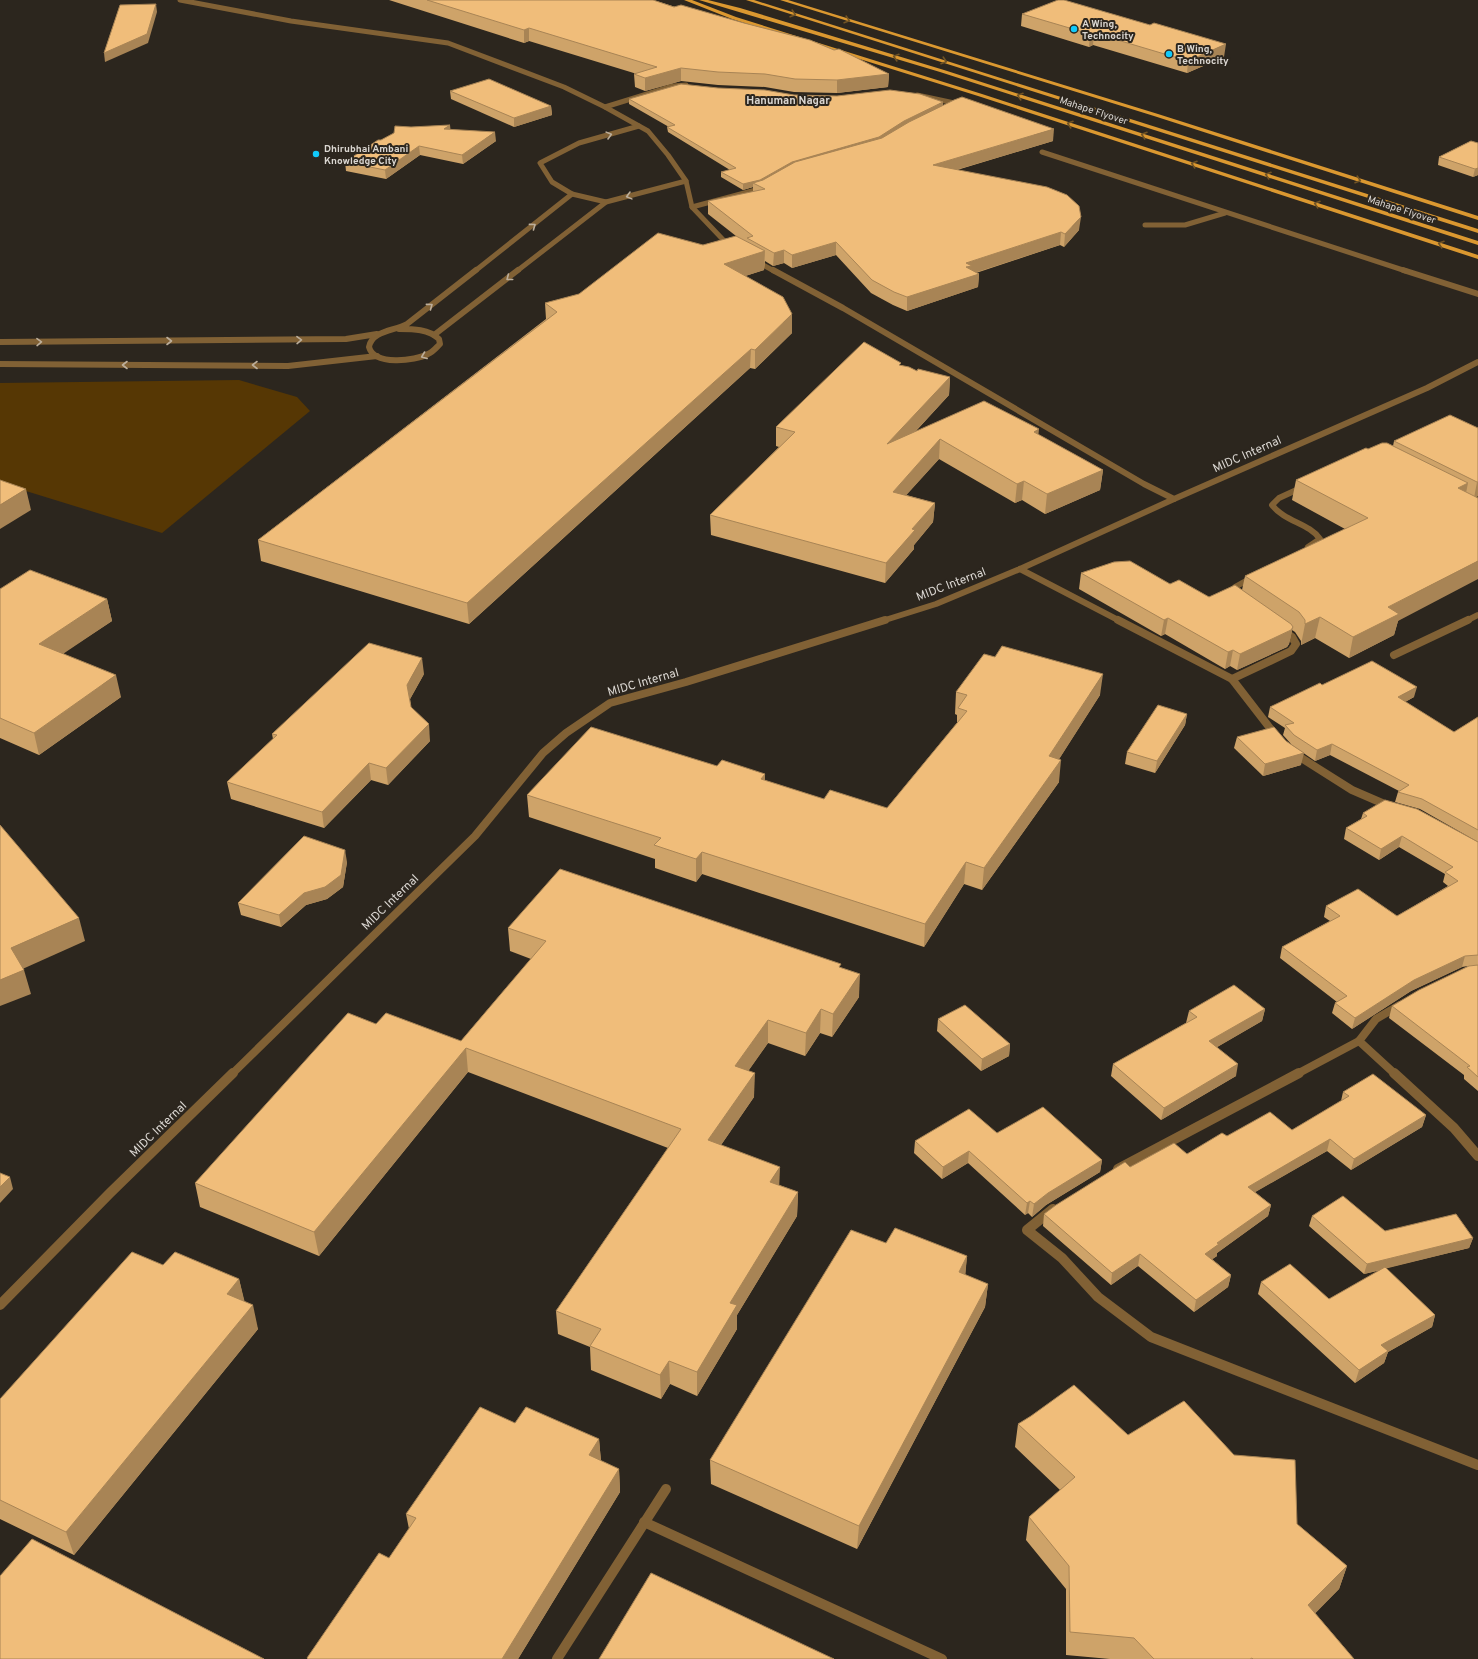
<svg xmlns="http://www.w3.org/2000/svg" width="1478" height="1659" viewBox="0 0 1478 1659" font-family="Overpass,sans-serif">
<style>
.green{fill:#563704}
.lines{fill:none;stroke-linecap:round;stroke-linejoin:round}
.minor-far3{stroke:#816135;stroke-width:5}
.minor-far2{stroke:#816135;stroke-width:6}
.minor-far1{stroke:#816135;stroke-width:8}
.minor{stroke:#816135;stroke-width:10}
.tertiary-far1{stroke:#816135;stroke-width:5}
.tertiary{stroke:#816135;stroke-width:6}
.primary{fill:#db9830;fill-rule:evenodd}
.wall{fill:#cea369}
.shaded-wall{fill:#a88455}
.building{fill:#f0bd7a;stroke:#a88455}
.oneway{stroke:#725425}
.oneway2{stroke:#bcae9b}
.poi-dot{fill:#11cafb;stroke:#2c261e;stroke-width:1.5}
.labels{text-anchor:middle;stroke-width:4;stroke-linejoin:round;paint-order:stroke}
.far-poi-label{font-size:10px;font-weight:bold;fill:#dbd7d2;stroke:#2c261e;text-anchor:start}
.far-street-label{font-size:10px;fill:#dbd7d2;stroke:#2c261e}
.far-neighbourhood-label{font-size:11px;font-weight:bold;fill:#dbd7d2;stroke:#2c261e}
.street-label{font-size:12px;fill:#dbd7d2;stroke:#2c261e}
</style>
<rect width="100%" height="100%" fill="#2c261e"/>
<polygon class="green" points="239,380 297,397 310,411 162,533 0,483 0,383"/>
<g class="lines">
<g class="minor-far3">
<polyline points="917,95 959,104"/>
<polyline points="605,107 673,86 686,85"/>
<polyline points="1042,152 1406,271"/>
<polyline points="572,194 606,202"/>
<polyline points="692,207 763,188"/>
<polyline points="1145,225 1185,225 1225,213"/>
<polyline points="475,271 572,194 552,182 540,163 579,143 639,126"/>
<polyline points="517,271 606,202 686,181"/>
</g>
<g class="minor-far2">
<polyline points="1403,270 1478,294"/>
<path d="M399,329C413,329 429,329 439,339L440,344C436,348 433,352 428,354C415,361 374,366 369,347C372,330 395,331 407,324L476,270"/>
<polyline points="434,335 518,270"/>
<polyline points="0,342 346,339 377,334"/>
<polyline points="0,364 288,366 377,356"/>
<path d="M1303,487L1279,498L1272,505C1285,522 1309,523 1320,539L1308,547"/>
<polyline points="1020,569 1120,621"/>
<polyline points="1234,596 1233,593 1235,587 1253,577"/>
<polyline points="882,621 936,604 1020,569 1174,499"/>
<polyline points="1466,621 1478,615"/>
</g>
<g class="minor-far1">
<polyline points="1118,620 1232,679 1276,736"/>
<polyline points="1394,655 1468,620"/>
<polyline points="1232,679 1291,651 1296,644 1292,637 1282,630"/>
<polyline points="1295,754 1352,790 1389,806"/>
<polyline points="232,1074 475,836 543,753 566,733 610,703 686,682 885,620"/>
<polyline points="1297,1074 1359,1041"/>
<polyline points="1395,1074 1359,1041 1376,1019 1400,1005"/>
</g>
<g class="minor">
<polyline points="1394,1073 1454,1128 1478,1156"/>
<polyline points="1118,1169 1299,1073"/>
<polyline points="1053,1209 1027,1230 1062,1258 1098,1297 1151,1337 1478,1465"/>
<polyline points="0,1305 110,1193 233,1073"/>
<polyline points="644,1522 942,1659"/>
<polyline points="557,1659 666,1489"/>
</g>
<g class="tertiary-far1">
<polyline points="180,0 291,21 448,43 564,87 605,107 648,131 668,155 686,181 692,207 730,247"/>
<polyline points="756,261 774,271"/>
</g>
<polyline class="tertiary" points="773,270 843,308 1144,484 1174,499 1427,388 1478,362"/>
<g class="primary">
<polygon points="684,0 692,0 736,17 982,94 1478,255 1478,259 978,96 732,19"/>
<polygon points="699,0 708,0 740,8 944,70 1478,241 1478,245 940,72"/>
<polygon points="746,0 754,0 1478,229 1478,233"/>
<polygon points="780,0 788,0 1158,114 1478,216 1478,220 1154,116"/>
</g>
</g>
<g class="wall">
<polygon points="389,0 653,0 889,74 888,87 837,93 794,92 765,87 718,85 681,81 645,91 635,87 634,74 637,74 529,41 524,43"/>
<polygon points="1022,14 1224,57 1187,73 1093,45 1089,47 1021,26"/>
<polygon points="718,88 794,95 943,105 1053,141 957,170 1079,230 1064,247 1060,245 976,273 979,274 978,287 907,311 893,305 871,293 836,255 792,268 784,263 773,266 765,261 764,270 745,276 792,333 755,369 750,368 469,624 261,561 258,540 546,319 545,303 579,294 703,245 736,236 708,214 708,201 753,192 753,187 743,190 721,177 721,172 730,170 668,132 667,127 669,127 629,104 629,99"/>
<polygon points="450,91 551,106 552,115 514,127 451,99"/>
<polygon points="451,129 496,141 463,164 420,155 386,179 346,171 345,162 381,140"/>
<polygon points="1471,141 1478,175 1473,177 1438,165 1439,157"/>
<polygon points="901,365 917,371 950,377 949,395 916,431 1039,435 1103,470 1100,490 1045,514 1022,500 1015,503 939,459 906,495 935,503 933,522 914,545 914,549 885,583 711,535 710,515 779,447 776,446 776,427"/>
<polygon points="1478,428 1478,496 1476,497 1398,621 1394,635 1349,658 1315,638 1301,645 1301,641 1295,632 1292,630 1289,644 1287,647 1237,670 1230,666 1225,669 1165,634 1161,636 1079,589 1081,573 1170,584 1209,597 1242,590 1245,576 1345,529 1292,500 1296,480 1368,449 1393,446 1394,441"/>
<polygon points="0,589 107,599 112,621 63,653 121,697 39,755 0,738"/>
<polygon points="424,674 410,699 411,707 430,741 388,785 371,780 324,828 231,799 227,782 273,739 272,734"/>
<polygon points="1322,685 1414,697 1405,702 1454,732 1478,717 1478,842 1420,809 1395,802 1398,792 1399,791 1330,755 1315,761 1292,745 1283,735 1285,728 1268,717 1270,707"/>
<polygon points="956,692 1100,695 1059,759 1059,782 982,890 964,884 924,947 702,874 696,882 655,868 655,859 529,817 527,795 717,766 765,774 765,781 824,799 887,808 957,723 957,715 955,714"/>
<polygon points="1187,714 1185,725 1155,773 1125,764 1127,752"/>
<polygon points="1237,737 1286,741 1301,765 1263,776 1234,748"/>
<polygon points="1363,813 1478,842 1478,1091 1464,1079 1464,1075 1389,1018 1392,1006 1468,966 1462,967 1411,991 1352,1029 1332,1013 1335,1003 1337,1002 1280,958 1282,947 1330,921 1324,917 1326,906 1397,916 1448,886 1443,882 1445,874 1399,847 1379,860 1344,839 1346,828 1361,819"/>
<polygon points="347,862 343,887 327,899 306,905 281,927 241,915 238,903"/>
<polygon points="508,928 841,968 859,997 832,1037 820,1033 805,1056 768,1043 748,1071 754,1097 721,1145 779,1185 798,1192 797,1216 737,1315 737,1329 697,1396 670,1384 661,1399 591,1370 590,1347 558,1334 556,1311 668,1148 468,1072 319,1256 200,1207 195,1183 376,1024 461,1041 531,959 510,951"/>
<polygon points="1265,1009 1262,1021 1217,1047 1236,1076 1161,1120 1111,1076 1113,1064 1186,1023 1189,1011"/>
<polygon points="938,1019 1010,1044 1009,1056 981,1071 937,1031"/>
<polygon points="1343,1092 1426,1115 1422,1127 1351,1170 1327,1151 1255,1192 1271,1205 1268,1216 1217,1253 1217,1256 1212,1259 1231,1275 1228,1287 1194,1312 1138,1266 1111,1285 1043,1226 1044,1214 1130,1167 1187,1154 1227,1136 1292,1130 1341,1101"/>
<polygon points="997,1133 1102,1160 1100,1172 1046,1205 1032,1217 1028,1213 1025,1215 968,1163 942,1179 914,1153 915,1141"/>
<polygon points="1312,1216 1385,1231 1473,1238 1469,1248 1386,1268 1435,1315 1432,1327 1388,1352 1384,1363 1355,1383 1258,1294 1261,1282 1329,1299 1381,1270 1364,1274 1309,1226"/>
<polygon points="886,1243 967,1256 965,1275 988,1284 985,1307 857,1549 711,1484 710,1460"/>
<polygon points="163,1265 239,1279 244,1301 258,1329 74,1555 0,1519 0,1399"/>
<polygon points="515,1423 599,1439 601,1461 619,1469 620,1492 518,1659 307,1659 307,1658 389,1558 409,1529 406,1514"/>
<polygon points="1018,1424 1128,1435 1234,1455 1297,1524 1347,1566 1339,1589 1315,1613 1354,1659 1110,1659 1066,1655 1066,1589 1026,1540 1029,1517 1060,1490 1015,1447"/>
</g>
<g class="shaded-wall">
<polygon points="156,4 157,12 148,43 105,62 104,53"/>
<polygon points="529,28 529,41 524,43 524,30"/>
<polygon points="1094,33 1093,45 1089,47 1090,34"/>
<polygon points="1226,44 1224,57 1187,73 1188,61"/>
<polygon points="681,68 681,81 645,91 645,78"/>
<polygon points="889,74 888,87 837,93 837,80"/>
<polygon points="943,102 943,107 878,142 759,185 753,183 753,187 743,190 743,184 792,162 904,121"/>
<polygon points="551,106 552,115 514,127 514,118"/>
<polygon points="450,125 451,134 444,129"/>
<polygon points="1054,129 1053,141 932,177 933,165"/>
<polygon points="495,132 496,141 463,164 462,155"/>
<polygon points="419,146 420,155 386,179 385,170"/>
<polygon points="1478,168 1478,175 1473,177 1475,169"/>
<polygon points="1081,217 1079,230 1064,247 1065,234"/>
<polygon points="1061,232 1060,245 971,274 979,274 978,287 907,311 907,297 966,263"/>
<polygon points="836,242 836,255 792,268 792,255"/>
<polygon points="784,250 784,263 773,266 774,253"/>
<polygon points="765,251 764,270 724,283 724,264"/>
<polygon points="792,314 792,333 755,369 755,350"/>
<polygon points="751,349 750,368 469,624 467,603"/>
<polygon points="950,377 949,395 886,463 887,444"/>
<polygon points="1039,429 1037,449 1034,432"/>
<polygon points="940,439 939,459 892,511 893,492"/>
<polygon points="1103,470 1100,490 1045,514 1047,494"/>
<polygon points="1024,481 1022,500 1015,503 1017,484"/>
<polygon points="1477,482 1478,482 1478,496 1474,498"/>
<polygon points="1468,483 1464,503 1458,488"/>
<polygon points="26,489 31,510 0,529 0,505"/>
<polygon points="935,503 933,522 914,545 914,549 885,583 886,563 912,529"/>
<polygon points="1478,561 1478,579 1398,621 1394,635 1349,658 1353,637 1388,607"/>
<polygon points="107,599 112,621 45,666 39,644"/>
<polygon points="1320,617 1315,638 1301,645 1305,624"/>
<polygon points="1168,618 1165,634 1161,636 1164,620"/>
<polygon points="1293,627 1289,644 1287,647 1237,670 1240,654"/>
<polygon points="1233,650 1230,666 1225,669 1228,652"/>
<polygon points="422,658 424,674 409,701 407,685"/>
<polygon points="1103,674 1100,695 1047,778 1049,756"/>
<polygon points="116,675 121,697 39,755 34,733"/>
<polygon points="1417,687 1414,697 1396,707 1398,697"/>
<polygon points="1187,714 1185,725 1155,773 1157,761"/>
<polygon points="429,724 430,741 388,785 386,768"/>
<polygon points="1332,744 1330,755 1315,761 1317,750"/>
<polygon points="1304,753 1301,765 1263,776 1265,764"/>
<polygon points="1061,760 1059,782 982,890 984,868"/>
<polygon points="369,763 371,780 324,828 322,812"/>
<polygon points="765,774 765,796 761,779"/>
<polygon points="1402,836 1399,847 1379,860 1381,849"/>
<polygon points="345,850 347,862 343,887 327,899 306,905 281,927 279,915"/>
<polygon points="702,852 702,874 696,882 696,859"/>
<polygon points="966,862 964,884 924,947 925,924"/>
<polygon points="79,918 85,941 18,971 11,948"/>
<polygon points="1465,956 1462,967 1411,991 1352,1029 1355,1018 1414,980"/>
<polygon points="24,970 31,994 0,1006 0,980"/>
<polygon points="860,974 859,997 832,1037 833,1014"/>
<polygon points="821,1009 820,1033 805,1056 806,1033"/>
<polygon points="1265,1009 1262,1021 1207,1053 1209,1041"/>
<polygon points="768,1020 768,1043 735,1090 735,1066"/>
<polygon points="1010,1044 1009,1056 981,1071 982,1059"/>
<polygon points="466,1048 468,1072 319,1256 314,1232"/>
<polygon points="1238,1064 1236,1076 1161,1120 1164,1108"/>
<polygon points="755,1073 754,1097 708,1164 708,1140"/>
<polygon points="1426,1115 1422,1127 1351,1170 1354,1159"/>
<polygon points="1330,1139 1327,1151 1245,1198 1248,1187"/>
<polygon points="969,1151 968,1163 942,1179 943,1167"/>
<polygon points="1102,1160 1100,1172 1046,1205 1032,1217 1034,1204 1048,1193"/>
<polygon points="780,1167 779,1191 770,1182"/>
<polygon points="10,1177 13,1189 0,1203 0,1187"/>
<polygon points="798,1192 797,1216 737,1315 737,1329 697,1396 697,1372 730,1303"/>
<polygon points="1030,1201 1028,1213 1025,1215 1027,1203"/>
<polygon points="1271,1205 1268,1216 1217,1253 1217,1256 1203,1266 1205,1254 1217,1243"/>
<polygon points="1473,1238 1469,1248 1364,1274 1367,1264"/>
<polygon points="1140,1254 1138,1266 1111,1285 1112,1273"/>
<polygon points="967,1256 965,1279 959,1272"/>
<polygon points="1231,1275 1228,1287 1194,1312 1196,1300"/>
<polygon points="239,1279 245,1303 227,1294"/>
<polygon points="988,1284 985,1307 857,1549 859,1526"/>
<polygon points="253,1305 258,1329 74,1555 66,1532"/>
<polygon points="1435,1315 1432,1327 1388,1352 1384,1363 1355,1383 1359,1370 1381,1345"/>
<polygon points="669,1361 670,1384 661,1399 660,1375"/>
<polygon points="599,1439 601,1462 589,1455"/>
<polygon points="619,1469 620,1492 518,1659 502,1659"/>
<polygon points="1347,1566 1339,1589 1301,1628 1308,1605"/>
</g>
<g class="building">
<polygon points="427,0 653,0 674,7 681,5 744,23 810,40 834,50 839,49 889,74 837,80 795,79 765,74 718,72 681,68 645,78 634,74 657,67 529,28 524,30"/>
<polygon points="1058,0 1064,0 1150,25 1154,23 1226,44 1188,61 1094,33 1090,34 1022,14"/>
<polygon points="156,4 147,34 104,53 120,5"/>
<polygon points="489,79 551,106 514,118 450,91"/>
<polygon points="681,84 718,88 765,90 794,95 837,96 890,90 920,94 943,102 904,121 879,137 792,162 760,180 743,184 721,172 736,168 667,127 675,125 629,99"/>
<polygon points="962,97 1054,129 933,165 1047,187 1067,195 1079,206 1081,217 1065,234 1061,232 966,263 972,266 966,267 979,274 907,297 894,292 872,280 836,242 792,255 784,250 774,253 747,238 753,236 708,201 765,189 753,183 763,180 795,162 882,138 909,122 954,100"/>
<polygon points="450,125 444,129 495,132 462,155 419,146 385,170 345,162 378,140 381,140 394,133 395,126 411,127"/>
<polygon points="1471,141 1478,143 1478,168 1475,169 1439,157"/>
<polygon points="658,233 703,245 736,236 765,251 724,264 783,297 792,314 755,350 751,349 467,603 258,540 557,312 545,303 579,294"/>
<polygon points="864,342 901,363 899,365 909,367 917,371 918,369 950,377 887,444 984,401 1039,429 1034,432 1103,470 1047,494 1024,481 1017,484 940,439 893,492 935,503 912,529 915,530 886,563 710,515 795,432 776,427"/>
<polygon points="1450,415 1478,428 1478,482 1477,482 1394,441"/>
<polygon points="1382,443 1387,443 1468,483 1458,488 1478,498 1478,561 1388,607 1399,614 1353,637 1320,617 1305,624 1305,620 1299,612 1245,576 1368,518 1296,480 1366,448 1368,449"/>
<polygon points="0,480 26,489 0,505"/>
<polygon points="1130,561 1170,584 1179,580 1209,597 1235,585 1291,624 1293,627 1291,630 1240,654 1233,650 1228,652 1168,618 1164,620 1081,573 1114,562"/>
<polygon points="30,570 107,599 39,644 116,675 34,733 0,718 0,589"/>
<polygon points="369,643 422,658 407,685 411,707 429,724 386,768 369,763 322,812 227,782 277,735 272,734"/>
<polygon points="1002,646 1103,674 1049,756 1061,760 984,868 966,862 925,924 702,852 696,859 654,845 661,838 527,795 591,727 717,766 722,760 765,774 761,779 824,799 830,790 887,808 967,711 958,708 967,695 956,692 984,654 995,657"/>
<polygon points="1372,661 1417,687 1398,697 1454,732 1478,717 1478,830 1422,799 1398,792 1409,785 1332,744 1317,750 1294,735 1285,725 1294,723 1270,707 1320,683 1322,685"/>
<polygon points="1158,705 1187,714 1157,761 1127,752"/>
<polygon points="1274,727 1286,741 1304,753 1265,764 1237,737"/>
<polygon points="1385,800 1417,809 1478,842 1478,955 1465,956 1414,980 1355,1018 1335,1003 1347,996 1282,947 1340,916 1326,906 1358,889 1397,916 1458,881 1445,872 1453,867 1402,836 1381,849 1346,828 1367,816 1363,813"/>
<polygon points="0,825 79,918 11,948 24,970 0,980"/>
<polygon points="304,836 345,850 341,875 325,887 304,893 279,915 238,903"/>
<polygon points="560,869 841,964 839,967 860,974 833,1014 821,1009 806,1033 768,1020 735,1066 755,1073 708,1140 780,1167 770,1182 798,1192 730,1303 737,1305 697,1372 669,1361 660,1375 590,1346 601,1329 556,1311 681,1129 466,1048 314,1232 195,1183 348,1013 376,1024 386,1013 461,1041 546,941 508,928"/>
<polygon points="1478,965 1478,1077 1467,1067 1470,1066 1392,1006 1419,990 1469,966"/>
<polygon points="1234,985 1265,1009 1209,1041 1238,1064 1164,1108 1113,1064 1197,1017 1189,1011"/>
<polygon points="965,1005 1010,1044 982,1059 938,1019"/>
<polygon points="1373,1074 1426,1115 1354,1159 1330,1139 1248,1187 1271,1205 1217,1243 1219,1244 1205,1254 1231,1275 1196,1300 1140,1254 1112,1273 1044,1214 1056,1205 1125,1162 1130,1167 1174,1143 1187,1154 1222,1133 1227,1136 1270,1112 1292,1130 1349,1096 1343,1092"/>
<polygon points="1043,1107 1102,1160 1048,1193 1034,1204 1030,1201 1027,1203 969,1151 943,1167 915,1141 969,1109 997,1133"/>
<polygon points="0,1173 10,1177 0,1187"/>
<polygon points="1343,1196 1385,1231 1456,1214 1473,1238 1367,1264 1312,1216"/>
<polygon points="895,1228 967,1256 959,1272 988,1284 859,1526 710,1460 851,1230 886,1243"/>
<polygon points="132,1252 163,1265 175,1252 239,1279 227,1294 253,1305 66,1532 0,1500 0,1399"/>
<polygon points="1290,1264 1329,1299 1385,1267 1435,1315 1381,1345 1388,1351 1359,1370 1261,1282"/>
<polygon points="1074,1385 1128,1435 1184,1401 1234,1455 1295,1460 1297,1524 1347,1566 1308,1605 1354,1659 1253,1659 1252,1658 1250,1659 1154,1659 1134,1638 1070,1632 1069,1566 1029,1517 1075,1477 1018,1424 1031,1416"/>
<polygon points="480,1407 515,1423 526,1407 599,1439 589,1455 619,1469 502,1659 308,1659 307,1658 379,1553 389,1558 416,1518 406,1514"/>
<polygon points="32,1539 264,1659 0,1659 0,1576"/>
<polygon points="651,1573 834,1659 599,1659"/>
</g>
<defs><path id="oneway-chevron" d="M-2-3.5L2.5 0L-2 3.5" fill="none" stroke-width="1.6" stroke-linecap="round" stroke-linejoin="round"/></defs>
<g class="oneway">
<use href="#oneway-chevron" transform="translate(793 14) rotate(17)"/>
<use href="#oneway-chevron" transform="translate(847 20) rotate(17)"/>
<use href="#oneway-chevron" transform="translate(896 57) rotate(-163)"/>
<use href="#oneway-chevron" transform="translate(944 61) rotate(18)"/>
<use href="#oneway-chevron" transform="translate(1020 96) rotate(-162)"/>
<use href="#oneway-chevron" transform="translate(1070 124) rotate(-162)"/>
<use href="#oneway-chevron" transform="translate(1144 135) rotate(-162)"/>
<use href="#oneway-chevron" transform="translate(1194 164) rotate(-162)"/>
<use href="#oneway-chevron" transform="translate(1268 175) rotate(-162)"/>
<use href="#oneway-chevron" transform="translate(1358 180) rotate(18)"/>
<use href="#oneway-chevron" transform="translate(1317 204) rotate(-162)"/>
<use href="#oneway-chevron" transform="translate(1441 244) rotate(-162)"/>
</g>
<g class="oneway2">
<use href="#oneway-chevron" transform="translate(609 135) rotate(-15)"/>
<use href="#oneway-chevron" transform="translate(629 196) rotate(165)"/>
<use href="#oneway-chevron" transform="translate(533 226) rotate(-36)"/>
<use href="#oneway-chevron" transform="translate(509 278) rotate(142)"/>
<use href="#oneway-chevron" transform="translate(430 306) rotate(-36)"/>
<use href="#oneway-chevron" transform="translate(299 340) rotate(-1)"/>
<use href="#oneway-chevron" transform="translate(169 341)"/>
<use href="#oneway-chevron" transform="translate(39 342) rotate(-1)"/>
<use href="#oneway-chevron" transform="translate(424 356) rotate(159)"/>
<use href="#oneway-chevron" transform="translate(125 365) rotate(-180)"/>
<use href="#oneway-chevron" transform="translate(255 365) rotate(-180)"/>
</g>
<g class="poi-dot">
<circle cx="1074" cy="29" r="4"/>
<circle cx="1169" cy="54" r="4"/>
<circle cx="316" cy="154" r="4"/>
</g>
<g class="labels">
<g class="far-poi-label">
<text x="1082" y="27">A Wing,<tspan x="1082" dy="12">Technocity</tspan></text>
<text x="1177" y="52">B Wing,<tspan x="1177" dy="12">Technocity</tspan></text>
<text x="324" y="152">Dhirubhai Ambani<tspan x="324" dy="12">Knowledge City</tspan></text>
</g>
<g class="far-street-label">
<text transform="translate(1094 110) rotate(18)" y="4">Mahape Flyover</text>
<text transform="translate(1402 209) rotate(18)" y="4">Mahape Flyover</text>
</g>
<g class="far-neighbourhood-label">
<text x="788" y="104">Hanuman Nagar</text>
</g>
<g class="street-label">
<text transform="translate(1247 454) rotate(-24)" y="4">MIDC Internal</text>
<text transform="translate(951 584) rotate(-21)" y="4">MIDC Internal</text>
<text transform="translate(643 682) rotate(-16)" y="4">MIDC Internal</text>
<text transform="translate(390 902) rotate(-44)" y="4">MIDC Internal</text>
<text transform="translate(158 1129) rotate(-44)" y="4">MIDC Internal</text>
</g>
</g>
</svg>
